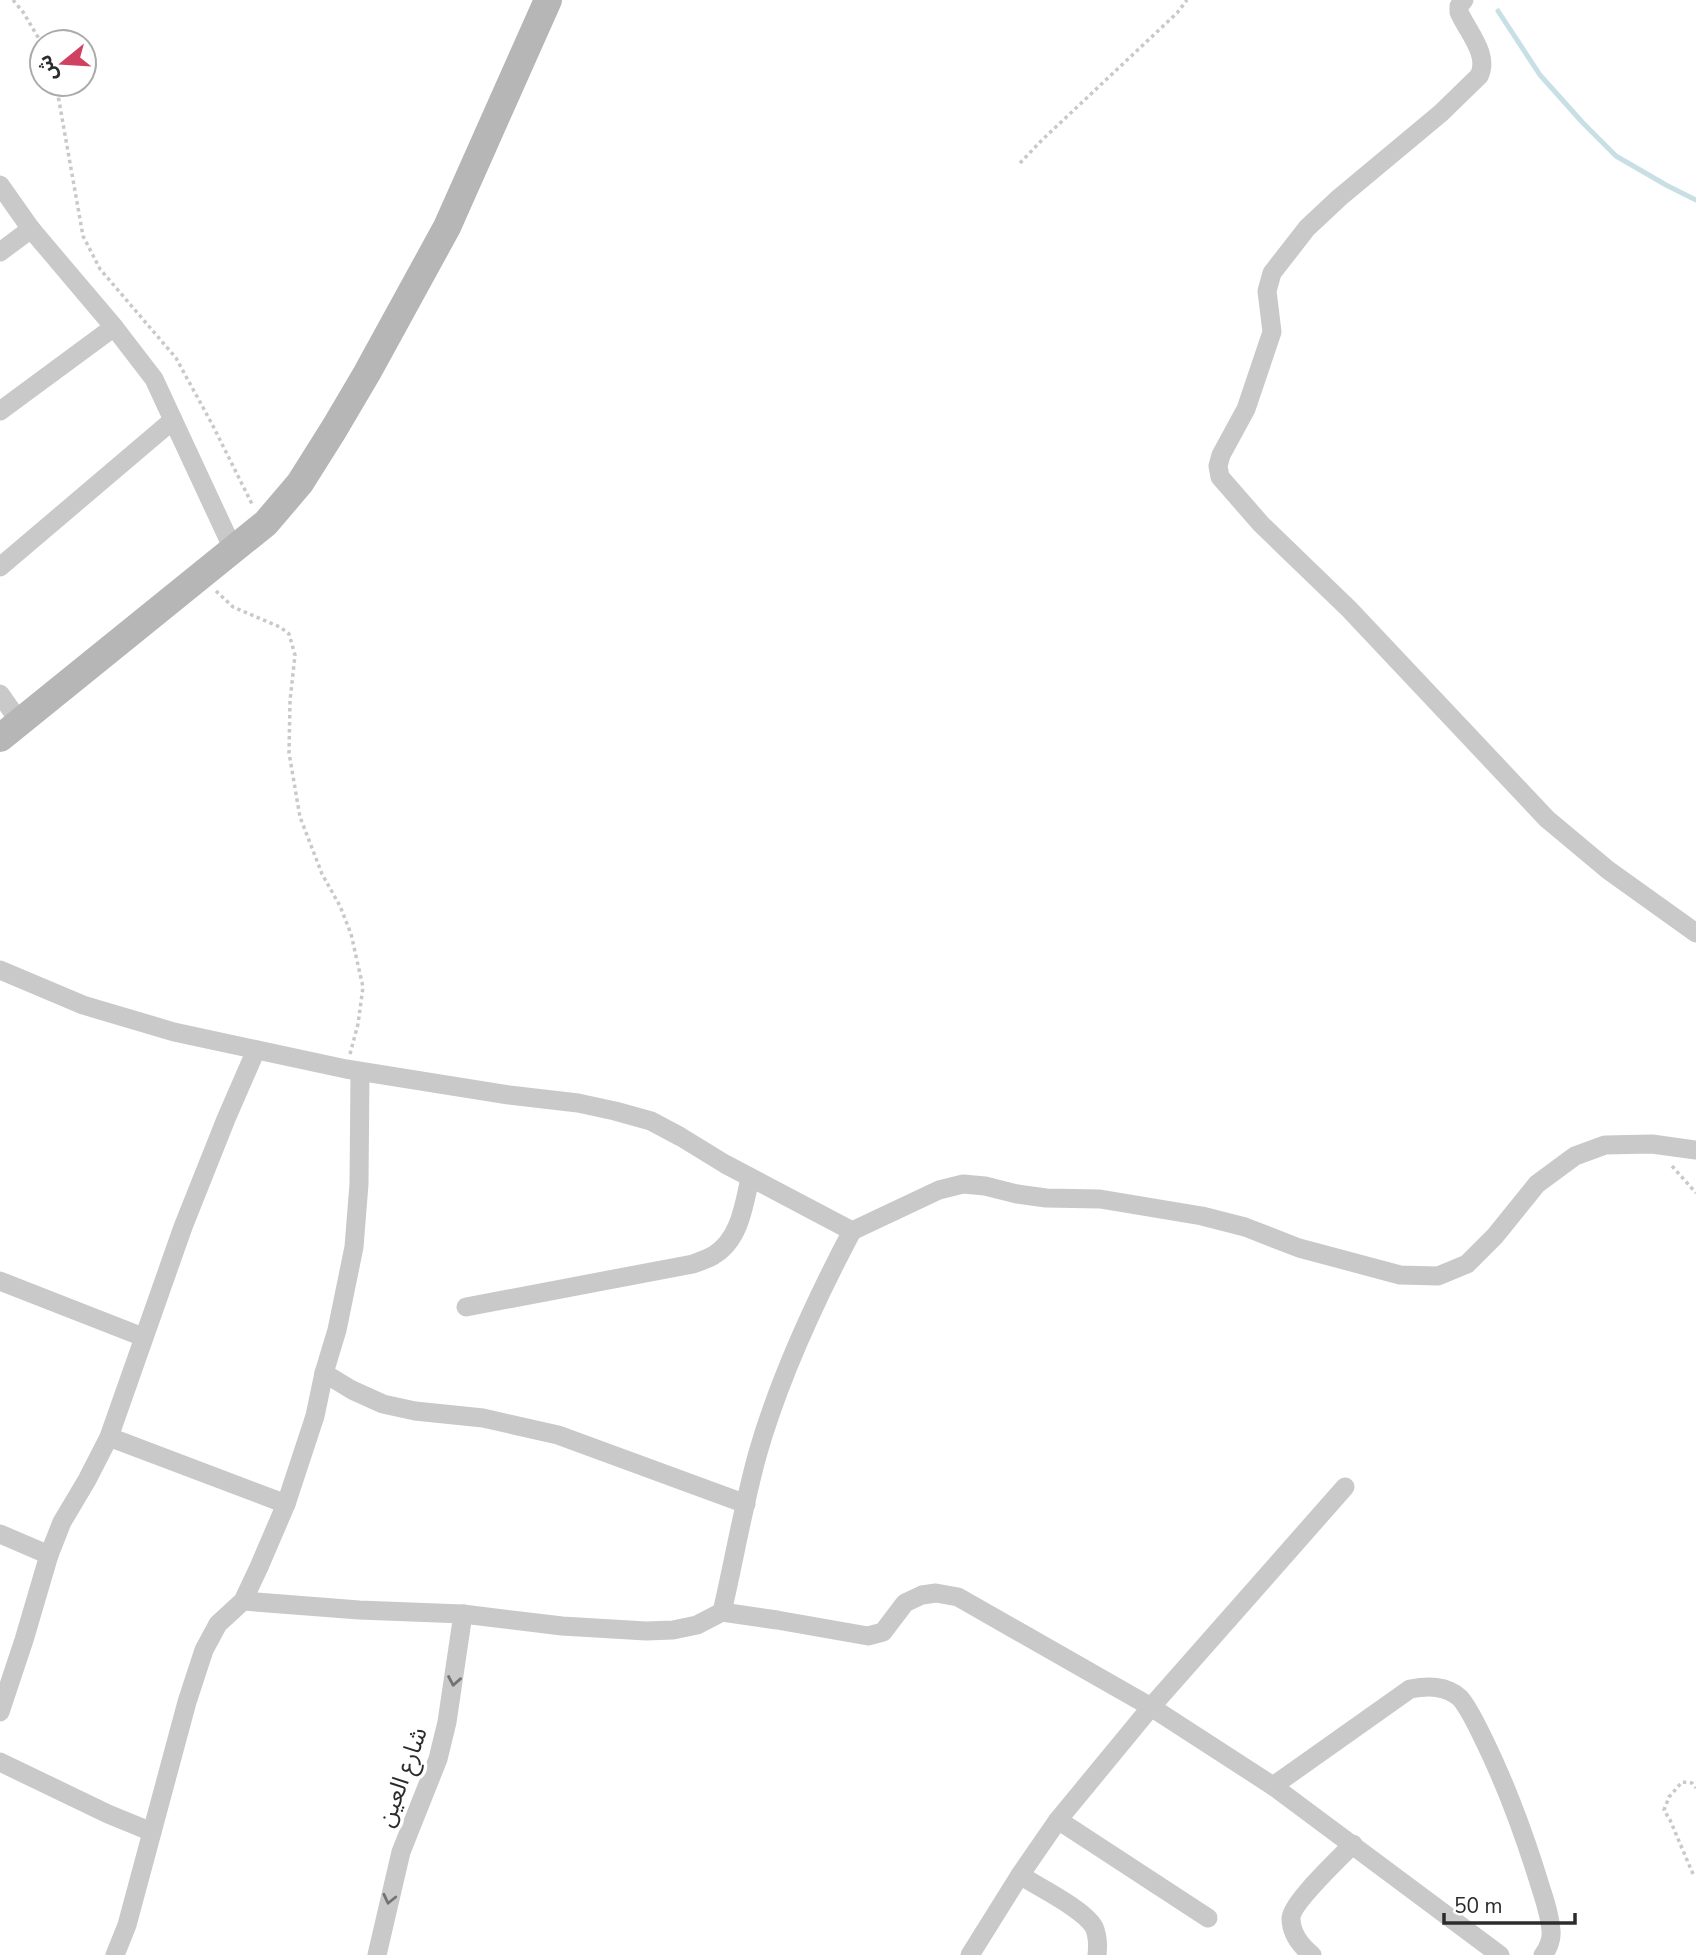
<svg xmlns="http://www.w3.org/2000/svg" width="1696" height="1955" viewBox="0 0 1696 1955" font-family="'Nunito Sans','Noto Sans Arabic',sans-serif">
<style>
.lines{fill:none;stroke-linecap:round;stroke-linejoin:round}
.stream{stroke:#c9dfe6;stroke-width:5}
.path{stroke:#c9c9c9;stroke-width:3.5;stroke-dasharray:3.5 3.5;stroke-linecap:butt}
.street{stroke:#c9c9c9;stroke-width:19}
.secondary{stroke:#b6b6b6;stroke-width:28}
.oneway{stroke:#737373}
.labels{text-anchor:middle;stroke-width:7;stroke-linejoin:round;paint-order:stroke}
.street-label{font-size:24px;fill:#2c2c2c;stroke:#fff}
</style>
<rect width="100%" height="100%" fill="#fff"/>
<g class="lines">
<polyline class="stream" points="1498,11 1540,75 1583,123 1616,156 1666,185 1696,200"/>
<g class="path">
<polyline points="13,0 23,12 42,44"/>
<polyline points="56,84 83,236 100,269 176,358 212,424 252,504"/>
<polyline points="1020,163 1042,140 1177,13 1187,0"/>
<polyline points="216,591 233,607 280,627 289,634 295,655 290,701 289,753 300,817 322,874 340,906 351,934 363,987 358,1024 350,1054"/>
<polyline points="1672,1166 1696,1193"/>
<polyline points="1693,1874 1670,1820 1664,1810 1669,1797 1682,1782 1692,1783 1696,1788"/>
</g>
<g class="street">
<path d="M1464,0L1459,6V12C1467,31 1490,55 1479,76L1441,113L1339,198L1307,228L1272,273L1267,291L1272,332L1246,409L1221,455L1218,466L1220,477L1261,524L1349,609L1547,819L1608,870L1696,933"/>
<polyline points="0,185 31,229 114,327 154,379 173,420 0,567"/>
<polyline points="0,252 31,229"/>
<polyline points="0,411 114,327"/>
<polyline points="173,420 233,549"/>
<polyline points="0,694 19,721"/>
<polyline points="0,970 83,1005 174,1032 346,1069 509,1095 578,1103 615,1111 651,1121 681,1137 725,1164 852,1231 939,1190 963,1184 985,1186 1017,1194 1046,1198 1100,1199 1202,1216 1245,1227 1299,1248 1400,1275 1438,1276 1467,1264 1495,1236 1537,1184 1575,1156 1605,1145 1652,1144 1696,1150"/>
<polyline points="0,1281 143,1337"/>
<path d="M466,1307L693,1264C700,1261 708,1259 714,1255C740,1239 744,1205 750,1178"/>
<polyline points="324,1373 352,1390 383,1404 415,1411 483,1418 558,1435 746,1504"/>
<polyline points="109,1437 286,1504"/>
<polyline points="0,1534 49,1555"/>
<polyline points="243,1601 359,1610 463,1614 562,1626 646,1631 673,1630 697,1625 722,1612 777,1620 868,1636 883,1632 905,1603 922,1595 936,1593 958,1597 1151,1707 1273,1786 1500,1955"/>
<path d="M722,1612C734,1561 743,1507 757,1456C779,1378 814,1303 852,1231"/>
<polyline points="0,1712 24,1640 49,1555 62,1522 87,1480 109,1437 183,1227 226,1119 256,1050"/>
<polyline points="0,1762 108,1814 152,1832"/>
<path d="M1273,1786L1410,1689C1427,1686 1446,1685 1460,1698C1469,1708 1478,1728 1484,1740C1506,1785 1523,1831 1538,1879C1543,1896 1550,1913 1551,1931C1552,1939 1548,1949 1543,1955"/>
<polyline points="1058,1820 1208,1918"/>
<path d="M1020,1875C1038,1887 1084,1909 1094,1927C1098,1936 1098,1946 1097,1955"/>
<polyline points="115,1955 127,1925 187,1702 204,1650 218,1624 243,1601 259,1567 286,1504 315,1416 324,1373 337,1330 354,1247 359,1184 360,1072"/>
<polyline points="377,1955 401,1852 438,1759 447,1722 463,1614"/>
<polyline points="970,1955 1020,1875 1058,1820 1151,1707 1345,1487"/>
<path d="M1312,1955C1301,1946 1291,1933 1291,1918C1292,1902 1340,1858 1353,1844"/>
</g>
<polyline class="secondary" points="0,738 266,523 300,483 334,429 367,373 447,227 548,0"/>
</g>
<defs><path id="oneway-chevron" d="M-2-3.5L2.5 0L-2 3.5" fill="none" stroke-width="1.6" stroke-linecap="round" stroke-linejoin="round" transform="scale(1.75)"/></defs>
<g class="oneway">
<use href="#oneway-chevron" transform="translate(454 1681) rotate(100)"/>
<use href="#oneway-chevron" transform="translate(389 1899) rotate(103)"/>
</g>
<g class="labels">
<g class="street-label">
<text transform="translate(402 1777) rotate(-70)" y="8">شارع العين</text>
</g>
</g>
<g transform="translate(63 63) rotate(252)"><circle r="33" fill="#ffffff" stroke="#ababab" stroke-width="2"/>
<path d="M0-5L12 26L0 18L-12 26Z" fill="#d04161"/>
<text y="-10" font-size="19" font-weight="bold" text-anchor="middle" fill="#2c2c2c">ش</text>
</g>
<path d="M1444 1913v10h131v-10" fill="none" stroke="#2c2c2c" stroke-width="3.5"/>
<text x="1454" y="1913" font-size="21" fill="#2c2c2c" stroke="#ffffff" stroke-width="5" paint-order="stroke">50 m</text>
</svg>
